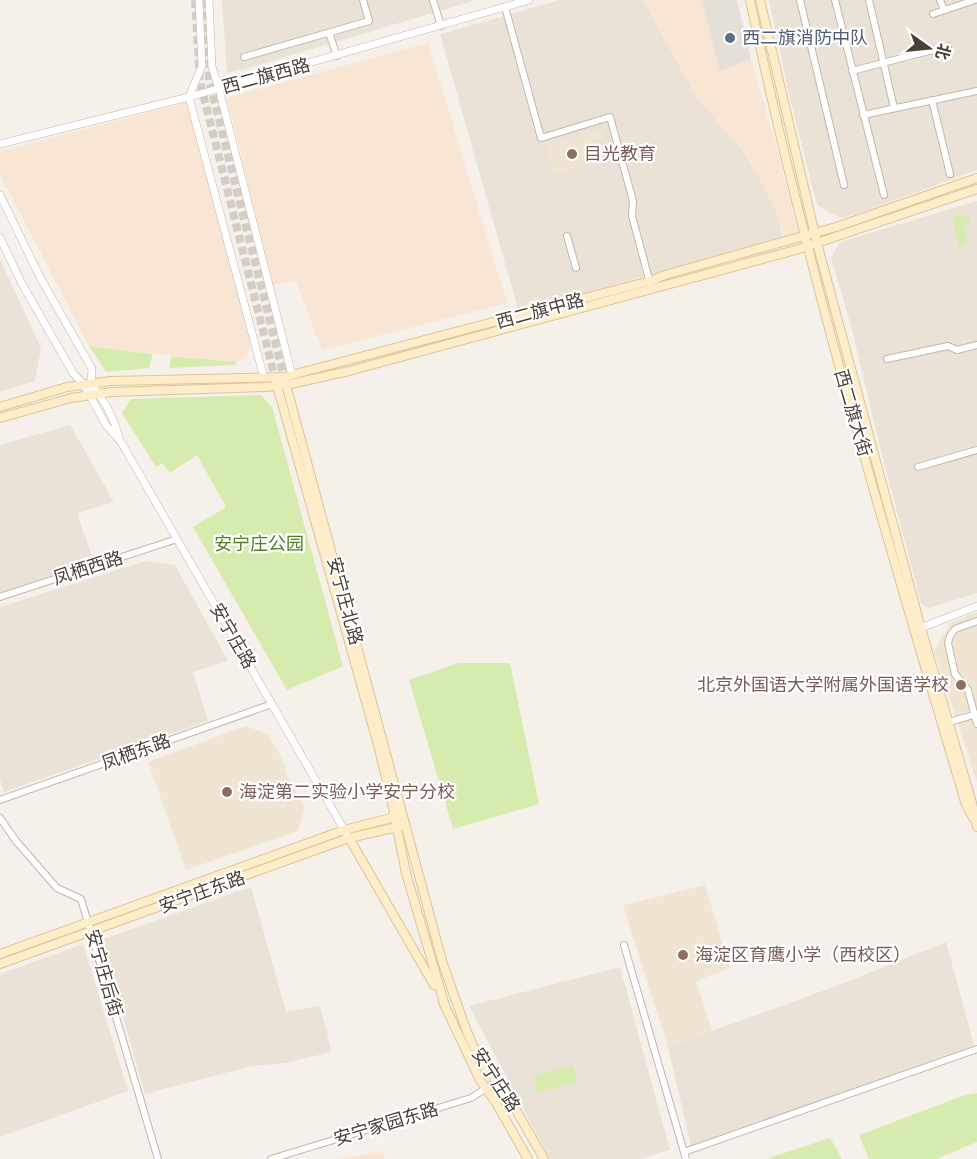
<svg xmlns="http://www.w3.org/2000/svg" width="977" height="1159" viewBox="0 0 977 1159" font-family="Roboto,'Noto Sans SC',sans-serif">
<style>
.residential{fill:#eae2d6}
.commercial{fill:#f8e5d3}
.industrial{fill:#e5dfda}
.education{fill:#efe5d2}
.green{fill:#d6ecaf}
.lines{fill:none;stroke-linecap:round;stroke-linejoin:round}
.secondary-tunnel{stroke:#d3cdc5;stroke-width:8;stroke-dasharray:8 4;stroke-linecap:butt}
.minor-casing{stroke:#c2b7aa;stroke-width:8}
.tertiary-casing{stroke:#c2b7aa;stroke-width:8}
.secondary-casing{stroke:#dbc498;stroke-width:10}
.minor{stroke:#fff;stroke-width:6}
.tertiary{stroke:#fff;stroke-width:7}
.secondary{stroke:#ffedc9;stroke-width:8}
.service-dot{fill:#5c6f8a;stroke:#fff;stroke-width:2}
.education-dot{fill:#8d6e63;stroke:#fff;stroke-width:2}
.labels{text-anchor:middle;stroke-width:4.5;stroke-linejoin:round;paint-order:stroke}
.service-label{font-size:18px;fill:#4e5e75;stroke:#fff;text-anchor:start}
.street-label{font-size:18px;fill:#4a4136;stroke:#fff}
.education-label{font-size:18px;fill:#785e54;stroke:#fff;text-anchor:start}
.park-label{font-size:18px;fill:#4f8025;stroke:#fff}
</style>
<rect width="100%" height="100%" fill="#f5f0e9"/>
<g class="residential">
<polygon points="222,0 476,0 248,68 227,73"/>
<polygon points="560,0 643,0 697,98 743,151 760,179 776,211 783,237 519,312 440,34"/>
<polygon points="769,0 977,0 977,170 857,214 840,218 817,205 788,90"/>
<polygon points="977,201 977,593 929,608 921,603 878,439 851,325 831,258 840,242"/>
<polygon points="0,259 41,348 35,381 0,392"/>
<polygon points="70,425 114,502 77,513 94,562 0,593 0,445"/>
<polygon points="146,561 175,565 228,661 193,672 208,721 4,792 0,779 0,607"/>
<polygon points="251,887 286,1012 320,1006 332,1052 285,1063 252,1066 145,1094 101,940"/>
<polygon points="946,942 974,1045 691,1146 668,1047 839,985"/>
<polygon points="83,944 128,1091 0,1137 0,974"/>
<polygon points="620,967 670,1150 640,1159 550,1159 469,1006"/>
</g>
<g class="commercial">
<polygon points="643,0 702,0 720,71 751,59 779,156 798,233 792,237 785,238 776,211 760,179 743,151 697,98"/>
<polygon points="428,43 507,303 322,350 296,281 273,285 227,98"/>
<polygon points="189,102 251,347 246,356 236,362 89,346 0,174 0,152"/>
<polygon points="383,1152 384,1159 338,1159"/>
</g>
<polygon class="industrial" points="702,0 737,0 751,59 720,71"/>
<g class="education">
<polygon points="598,129 603,131 602,138 593,142 600,161 554,175 545,147"/>
<polygon points="977,612 977,782 934,651 950,623"/>
<polygon points="246,726 268,734 282,758 287,776 305,807 298,831 186,870 148,762"/>
<polygon points="705,885 730,968 696,981 712,1031 668,1047 623,905"/>
</g>
<g class="green">
<polygon points="960,214 970,218 970,223 965,226 963,231 967,234 967,241 959,248 953,220 953,216"/>
<polygon points="89,346 153,354 149,368 106,372"/>
<polygon points="172,356 236,362 235,365 169,368"/>
<polygon points="261,395 272,407 343,666 287,690 193,527 226,507 197,455 170,473 163,463 156,467 122,413 131,399"/>
<polygon points="459,663 510,663 539,804 453,829 409,680"/>
<polygon points="573,1065 577,1082 538,1092 533,1076"/>
<polygon points="977,1093 977,1142 936,1159 869,1159 859,1135 965,1095"/>
<polygon points="830,1138 842,1159 766,1159"/>
</g>
<g class="lines">
<g class="secondary-tunnel">
<polyline points="195,0 200,82 275,378"/>
<polyline points="206,0 209,80 284,377"/>
</g>
<defs>
<g id="minor">
<polyline points="433,0 441,26"/>
<polyline points="800,0 844,185"/>
<polyline points="835,0 884,195"/>
<polyline points="869,0 894,108"/>
<polyline points="940,0 944,10"/>
<polyline points="505,7 541,138 610,117 633,201 632,216 650,283"/>
<polyline points="933,14 975,0"/>
<polyline points="329,33 337,56"/>
<polyline points="244,57 369,21 363,0"/>
<polyline points="852,71 948,46"/>
<polyline points="932,100 950,174"/>
<polyline points="863,115 977,91"/>
<polyline points="567,236 576,268"/>
<polyline points="887,359 948,346 957,350 977,345"/>
<polyline points="918,467 977,450"/>
<polyline points="0,597 177,539"/>
<polyline points="977,621 955,629 950,636 948,643 955,674 968,690 977,724"/>
<polyline points="949,722 977,714"/>
<polyline points="0,800 272,704"/>
<polyline points="0,818 16,841 57,888 81,899 158,1159"/>
<polyline points="624,945 686,1159"/>
<polyline points="684,1152 977,1049"/>
<polyline points="271,1159 471,1098 497,1081"/>
</g>
<g id="tertiary">
<polyline points="199,0 202,66 189,97 264,378"/>
<polyline points="209,0 212,67 219,89 292,375"/>
<polyline points="0,144 189,97 529,0"/>
<polyline points="0,195 41,279 92,369 91,384 106,405 115,424 119,438"/>
<polyline points="0,238 22,284 73,373 84,385 106,425 121,442 346,833"/>
<polyline points="918,629 977,606"/>
</g>
<g id="secondary">
<path d="M750,0C807,272 887,539 966,805L973,818"/>
<polyline points="760,0 817,243 921,628 972,803 977,827"/>
<polyline points="285,381 443,964 467,1032 477,1054 508,1096 544,1159"/>
<polyline points="276,382 378,745 391,798 406,873 445,1006"/>
<polyline points="0,407 67,387 110,381 284,377 650,281 665,275 836,227 977,178"/>
<polyline points="0,418 71,398 112,392 264,387 286,385 349,371 799,249 977,189"/>
<polyline points="349,838 434,985"/>
<polyline points="0,954 344,830 399,816"/>
<polyline points="0,964 349,838 402,826"/>
<polyline points="443,1002 480,1080 496,1103 528,1159"/>
</g>
</defs>
<use href="#minor" class="minor-casing"/>
<use href="#tertiary" class="tertiary-casing"/>
<use href="#secondary" class="secondary-casing"/>
<use href="#minor" class="minor"/>
<use href="#tertiary" class="tertiary"/>
<use href="#secondary" class="secondary"/>
</g>
<circle class="service-dot" cx="730" cy="38" r="6"/>
<g class="education-dot">
<circle cx="572" cy="154" r="6"/>
<circle cx="961" cy="685" r="6"/>
<circle cx="227" cy="792" r="6"/>
<circle cx="683" cy="955" r="6"/>
</g>
<g class="labels">
<g class="service-label">
<text x="742" y="44">西二旗消防中队</text>
</g>
<g class="street-label">
<text transform="translate(266 76) rotate(-15)" y="6">西二旗西路</text>
<text transform="translate(540 311) rotate(-15)" y="6">西二旗中路</text>
<text transform="translate(853 413) rotate(74)" y="6">西二旗大街</text>
<text transform="translate(88 568) rotate(-18)" y="6">凤栖西路</text>
<text transform="translate(345 601) rotate(75)" y="6">安宁庄北路</text>
<text transform="translate(233 636) rotate(60)" y="6">安宁庄路</text>
<text transform="translate(136 752) rotate(-20)" y="6">凤栖东路</text>
<text transform="translate(202 892) rotate(-20)" y="6">安宁庄东路</text>
<text transform="translate(104 973) rotate(74)" y="6">安宁庄后街</text>
<text transform="translate(496 1080) rotate(57)" y="6">安宁庄路</text>
<text transform="translate(386 1124) rotate(-17)" y="6">安宁家园东路</text>
</g>
<g class="education-label">
<text x="584" y="160">目光教育</text>
<text x="949" y="691" text-anchor="end">北京外国语大学附属外国语学校</text>
<text x="239" y="798">海淀第二实验小学安宁分校</text>
<text x="695" y="961">海淀区育鹰小学（西校区）</text>
</g>
<g class="park-label">
<text x="259" y="550">安宁庄公园</text>
</g>
</g>
<g transform="translate(929 48) rotate(105)" stroke="#ffffff" stroke-width="4.5" paint-order="stroke">
<path d="M0-4.5L10 22L0 15L-10 22Z" fill="#4a4136"/>
<text y="-9" font-size="16" font-weight="bold" text-anchor="middle" fill="#4a4136">北</text>
</g>
</svg>
